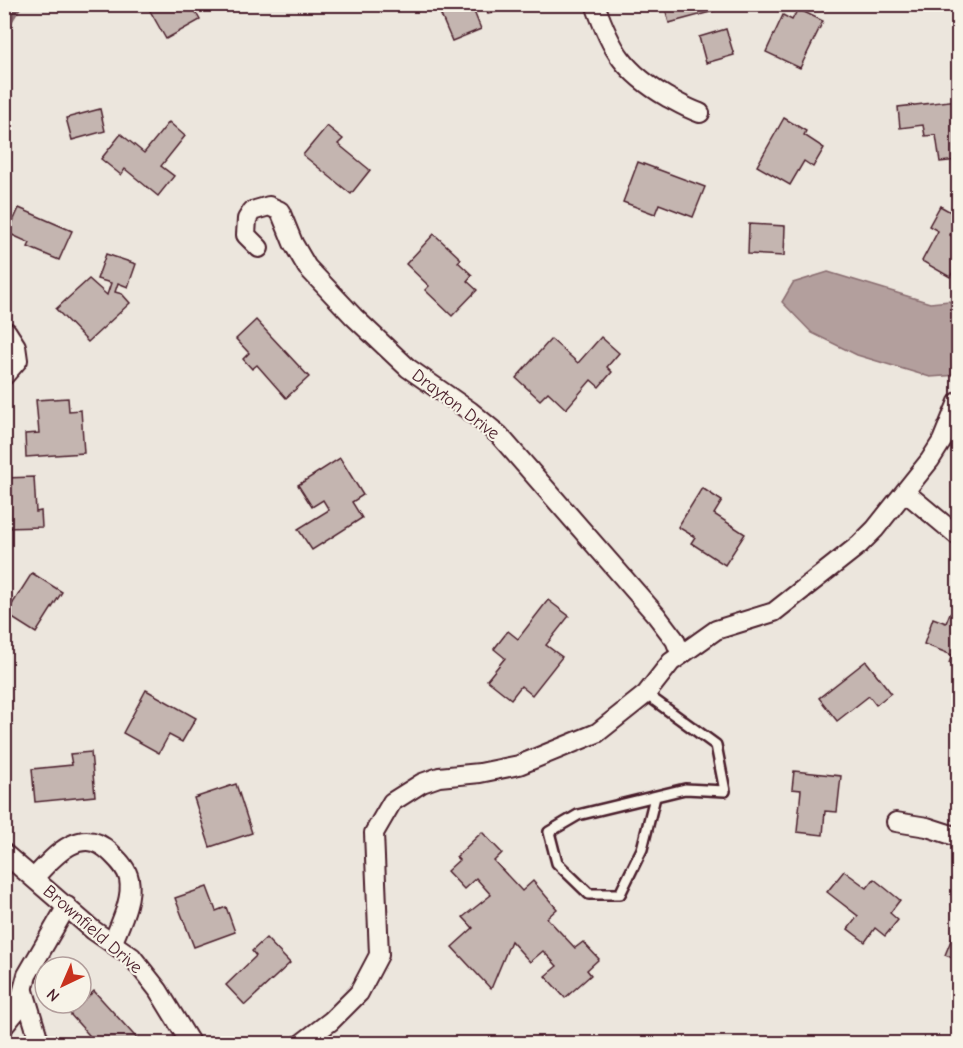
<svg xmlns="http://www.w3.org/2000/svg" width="963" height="1048" viewBox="0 0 963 1048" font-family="'Comic Neue',sans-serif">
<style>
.water{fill:#b39f9d;stroke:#896c6f;stroke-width:1.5}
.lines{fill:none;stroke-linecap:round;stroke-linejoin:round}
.stream{stroke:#896c6f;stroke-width:6}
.building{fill:#c4b5b0;stroke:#4a1f2b;stroke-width:1.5}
.lane-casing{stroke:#4a1f2b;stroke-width:14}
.street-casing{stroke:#4a1f2b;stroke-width:22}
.lane{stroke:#f7f3e8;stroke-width:9}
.street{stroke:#f7f3e8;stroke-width:18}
.labels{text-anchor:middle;stroke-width:4.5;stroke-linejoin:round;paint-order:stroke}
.street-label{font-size:18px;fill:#4a1f2b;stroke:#f7f3e8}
</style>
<rect width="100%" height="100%" fill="#ece6dd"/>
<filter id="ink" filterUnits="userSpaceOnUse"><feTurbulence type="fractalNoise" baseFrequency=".0167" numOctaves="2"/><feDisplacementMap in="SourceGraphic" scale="12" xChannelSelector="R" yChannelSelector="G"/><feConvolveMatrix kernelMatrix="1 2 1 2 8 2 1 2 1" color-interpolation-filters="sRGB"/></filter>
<g filter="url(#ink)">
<polygon class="water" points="828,272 930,303 949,301 958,309 958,375 930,377 857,355 812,333 782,302 793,283"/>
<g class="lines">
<polyline class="stream" points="4,30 20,4"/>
</g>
<g class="building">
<polygon points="156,4 205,4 205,5 195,11 200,20 166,39 149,9"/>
<polygon points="445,4 471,4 481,29 452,41 438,8"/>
<polygon points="485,4 522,4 488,14"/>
<polygon points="664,4 717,4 718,10 669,23"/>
<polygon points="798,9 823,21 800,68 766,52 783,15 792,20"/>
<polygon points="726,29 734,55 706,63 699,37"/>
<polygon points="958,100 958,160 940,162 936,135 925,136 923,125 900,128 898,107"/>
<polygon points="100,109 105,131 72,140 66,118"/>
<polygon points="784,118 806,131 804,135 824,148 813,167 804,161 790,185 757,166"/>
<polygon points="169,122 185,136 161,166 174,176 158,196 125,169 121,175 101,159 121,134 144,153"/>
<polygon points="327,126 343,139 338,144 370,170 351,194 303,155"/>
<polygon points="638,162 705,187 693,217 659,204 655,214 623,202"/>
<polygon points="940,206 958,216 950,235 958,240 958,263 950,277 922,261 938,231 929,226"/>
<polygon points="19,208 72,231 59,260 28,247 30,243 8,233"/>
<polygon points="749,224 785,226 784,256 748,254"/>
<polygon points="434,234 461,259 458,262 472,275 467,281 477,290 452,316 425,290 429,286 406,264"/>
<polygon points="106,254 136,264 128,287 118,283 115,292 122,294 130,303 88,342 56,309 89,279 107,295 111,283 97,279"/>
<polygon points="256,320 309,377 286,398 257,365 252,369 243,359 249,353 236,339"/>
<polygon points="601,337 619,353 607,367 612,372 599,387 591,380 566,409 548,392 540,400 516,378 551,339 578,363"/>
<polygon points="68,398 69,411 81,410 84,453 26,457 25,434 39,433 36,400"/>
<polygon points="340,458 363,495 352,502 362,518 312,550 298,529 329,510 323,500 312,507 298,485"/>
<polygon points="34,477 36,512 41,511 42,527 4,528 4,478"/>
<polygon points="702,488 722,501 714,514 745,534 725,565 691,543 695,537 678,527"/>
<polygon points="32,573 62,592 36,633 6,614"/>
<polygon points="548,600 569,616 546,645 562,657 532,695 521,686 511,699 487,680 505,658 494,649 508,631 518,639"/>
<polygon points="950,613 958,616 958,666 949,663 952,655 924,644 933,618 946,623"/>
<polygon points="866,661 891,693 876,705 869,696 837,721 819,698"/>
<polygon points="146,690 196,718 182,742 169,735 159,753 123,733"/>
<polygon points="91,752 95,796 35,802 32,769 72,765 70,754"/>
<polygon points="794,771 841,776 837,812 825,811 823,835 797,832 801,790 792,789"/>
<polygon points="236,784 252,833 210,847 194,798"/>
<polygon points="482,832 502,853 494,861 522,891 533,881 557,909 547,918 575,948 583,942 599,959 587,970 591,975 565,998 545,976 557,966 543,951 530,962 511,941 491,989 452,947 473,928 463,917 491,895 476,878 464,889 447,871 459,860 456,857"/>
<polygon points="844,871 867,888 874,879 900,900 890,913 898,920 885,936 875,928 865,942 848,929 858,916 827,892"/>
<polygon points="207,887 216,911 226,907 235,932 194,947 175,898"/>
<polygon points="958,923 958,960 945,955"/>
<polygon points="266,938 290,963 245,1005 226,985 256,956 252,951"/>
<polygon points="94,991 142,1044 97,1044 70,1014"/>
</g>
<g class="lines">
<defs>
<polyline id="lane" points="646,694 716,745 725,791 685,789 578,815 549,832 557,863 589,894 620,894 642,849 655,797"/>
<g id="street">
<path d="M595,4C611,50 624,72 667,97C678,103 688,109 700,113"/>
<polyline points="259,248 246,235 247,219 252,211 269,206 280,211 293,243 307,267 354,317 408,368 470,411 499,435 656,615 675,640 681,655"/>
<polyline points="4,332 7,332 16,346 18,360 4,376"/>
<polyline points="905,492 958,536"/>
<polyline points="896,822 927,827 958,837"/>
<polyline points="4,853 93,930 132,957 158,990 191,1044"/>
<path d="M34,878C54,856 81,824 110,852C118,860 127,868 129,879C133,899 120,924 113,942"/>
<polyline points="24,991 40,1044"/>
<polyline points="4,1026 18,1009 27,975 67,906"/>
<polyline points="301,1044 331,1021 359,993 379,955 374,833 392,802 422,783 439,777 480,773 519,765 597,733 646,694 671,662 716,630 774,612 859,545 875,529 930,460 942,441 958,402"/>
</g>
</defs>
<use href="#lane" class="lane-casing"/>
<use href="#street" class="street-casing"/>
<use href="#lane" class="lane"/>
<use href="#street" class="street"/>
</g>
</g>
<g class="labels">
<g class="street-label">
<text transform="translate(456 404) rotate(37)" y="6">Drayton Drive</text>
<text transform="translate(93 929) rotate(41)" y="6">Brownfield Drive</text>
</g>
</g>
<rect width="963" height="1048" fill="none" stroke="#f7f3e8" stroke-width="24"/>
<rect x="12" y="12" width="939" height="1024" fill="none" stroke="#4a1f2b" stroke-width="2" filter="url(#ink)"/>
<g transform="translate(63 985) rotate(224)"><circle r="28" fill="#f7f3e8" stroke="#b29e9c" stroke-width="1.5"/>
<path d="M0-4.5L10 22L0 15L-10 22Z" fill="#c8321e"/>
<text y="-9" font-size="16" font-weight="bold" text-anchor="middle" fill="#4a1f2b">N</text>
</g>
</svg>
